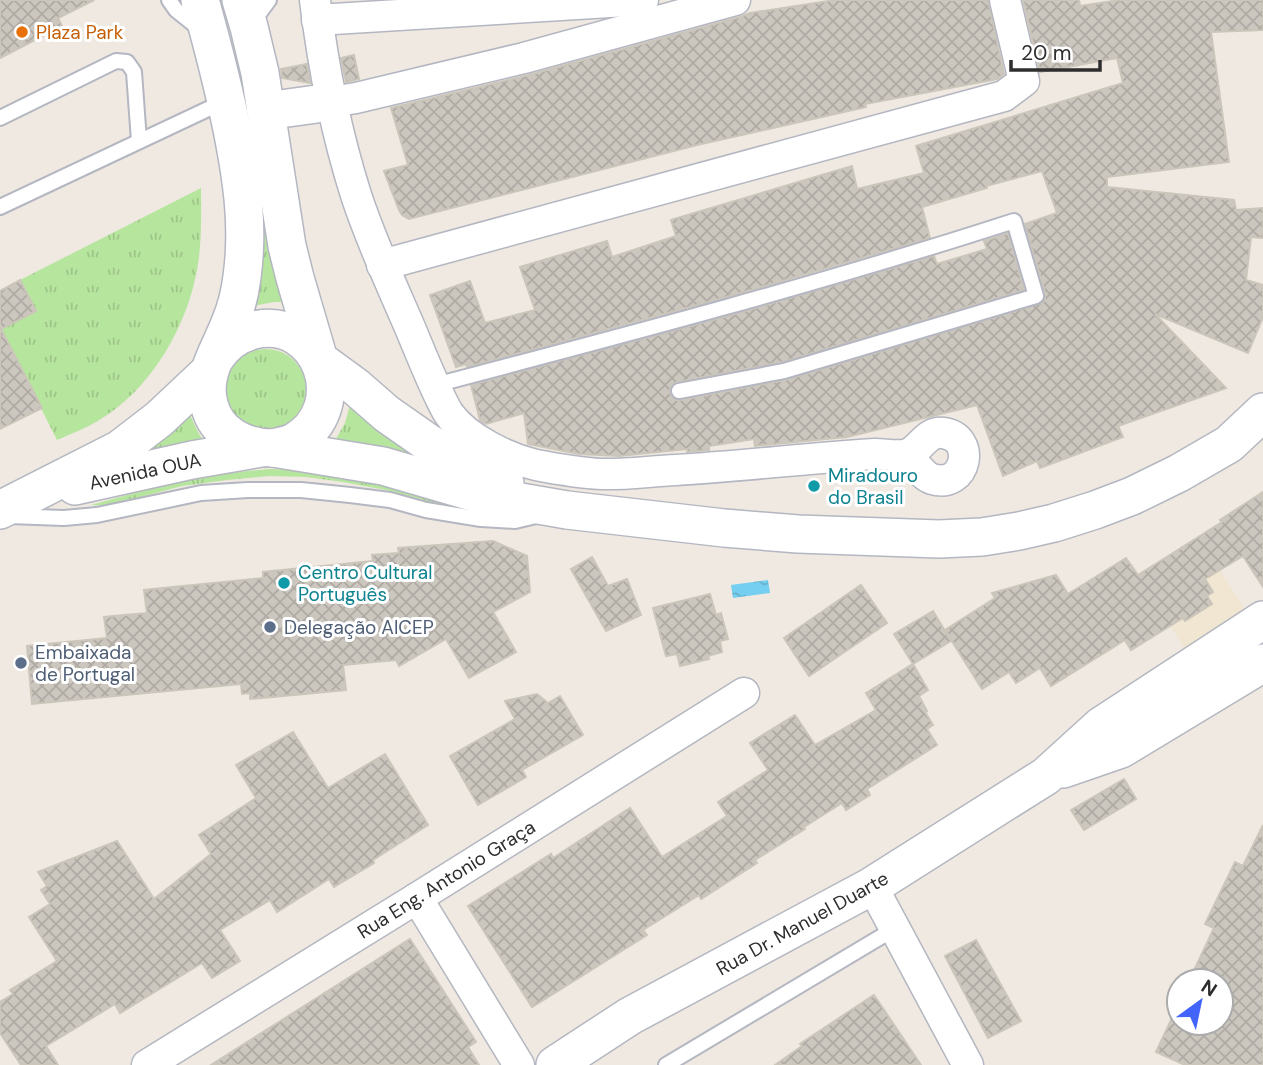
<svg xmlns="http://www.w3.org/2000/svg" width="1263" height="1065" viewBox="0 0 1263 1065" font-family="'DM Sans',sans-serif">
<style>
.education{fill:#f0e6d1}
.grass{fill:url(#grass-tufts)}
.water{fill:url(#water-ripples)}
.building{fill:url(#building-cross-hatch);stroke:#cbc5ba;stroke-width:2}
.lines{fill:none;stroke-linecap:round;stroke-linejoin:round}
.service-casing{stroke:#b4b7c1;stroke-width:18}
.minor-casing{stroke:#b4b7c1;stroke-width:33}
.tertiary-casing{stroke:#b4b7c1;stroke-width:40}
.service{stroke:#fff;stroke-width:14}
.minor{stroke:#fff;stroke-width:30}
.tertiary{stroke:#fff;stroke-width:37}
.food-dot{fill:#e8710a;stroke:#fff;stroke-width:2.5}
.culture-dot{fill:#0f9aa8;stroke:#fff;stroke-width:2.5}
.service-dot{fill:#5c6f8a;stroke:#fff;stroke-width:2.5}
.labels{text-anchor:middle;stroke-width:6;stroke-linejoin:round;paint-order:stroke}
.food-label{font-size:19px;fill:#c56008;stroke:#fff;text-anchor:start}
.street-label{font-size:19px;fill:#2e2e2e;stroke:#fff}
.culture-label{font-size:19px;fill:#0d838f;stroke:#fff;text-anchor:start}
.service-label{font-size:19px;fill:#4e5e75;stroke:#fff;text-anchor:start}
</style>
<defs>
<pattern id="grass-tufts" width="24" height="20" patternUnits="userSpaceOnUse" patternTransform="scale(1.75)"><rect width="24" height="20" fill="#b6e59e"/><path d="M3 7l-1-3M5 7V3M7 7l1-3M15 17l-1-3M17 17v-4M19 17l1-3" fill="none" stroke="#9dc588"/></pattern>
<pattern id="water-ripples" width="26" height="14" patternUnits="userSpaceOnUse" patternTransform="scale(1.75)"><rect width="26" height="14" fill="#75cff0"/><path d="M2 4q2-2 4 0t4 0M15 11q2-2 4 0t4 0" fill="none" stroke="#66b2ce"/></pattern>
<pattern id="building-cross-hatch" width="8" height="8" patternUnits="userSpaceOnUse" patternTransform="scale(1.75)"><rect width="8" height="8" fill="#cbc7bf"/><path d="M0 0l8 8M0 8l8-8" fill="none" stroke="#afaba4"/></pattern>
</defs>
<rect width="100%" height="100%" fill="#efe9e1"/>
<polygon class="education" points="1198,537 1246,611 1185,649 1138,575"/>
<g class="grass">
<polygon points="236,84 245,84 288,302 274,302 252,306 263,247 264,229"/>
<path d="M201,188C201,213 202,238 198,264C189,324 151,391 96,422C84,429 70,434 57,440L1,329L36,311L20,280Z"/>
<circle cx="266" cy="389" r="40"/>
<polygon points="351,401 429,460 370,444 336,439 345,423"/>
<path d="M189,413L199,434L205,443C181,443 159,447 135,454Z"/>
<polygon points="269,469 306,470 387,484 474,507 431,502 386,490 343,482 306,477 269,476 227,480 182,486 107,506 91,505 181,480 226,473"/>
</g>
<polygon class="water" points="768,580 770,593 733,598 731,585"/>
<g class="building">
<polygon points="0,0 94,0 58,18 62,26 0,58"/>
<polygon points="835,0 988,0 1004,74 997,79 865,104 866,107 697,145 409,219 402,215 399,210 384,171 408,165 391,108 529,75 740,17 750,13"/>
<polygon points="1023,0 1079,0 1080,6 1119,0 1263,0 1263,30 1211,32 1229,162 1107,177 1107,187 1234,200 1236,210 1263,208 1263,238 1251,237 1246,280 1263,285 1263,317 1248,353 1155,314 1226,388 1118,426 1123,437 1040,468 1037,461 1003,476 977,405 847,437 755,446 754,439 709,446 709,450 687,452 687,449 619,456 579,454 528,444 524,413 486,424 480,420 471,385 728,316 934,256 937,264 987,249 984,241 1008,233 1024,290 782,362 677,382 670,387 670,393 675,400 681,400 786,380 1042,303 1045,299 1045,293 1025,224 1057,213 1042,171 986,186 987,188 922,207 930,238 723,298 467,367 466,364 456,367 430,295 470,281 485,323 535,310 520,267 607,241 612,257 676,236 671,220 852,166 857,189 924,173 916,146 1123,83 1117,58 1040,72"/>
<polygon points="354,55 359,79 346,82 341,58"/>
<polygon points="307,64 310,83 282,78 281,69"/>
<polygon points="20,280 36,311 1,329 42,408 0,429 0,291"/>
<polygon points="1263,492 1263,587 1243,556 1205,579 1213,592 1207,596 1212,604 1185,621 1183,618 1131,650 1125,640 1051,686 1040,668 1016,683 1009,672 982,689 945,630 995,598 992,593 1056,575 1068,594 1126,558 1138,575 1222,522 1220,520"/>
<polygon points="493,541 527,556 530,592 493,612 516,652 469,678 446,639 399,666 396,660 343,665 346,690 250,699 250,693 242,694 241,684 32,704 27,646 107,638 104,617 147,613 144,590 263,578 263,572 373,561 372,555 399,553 398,548"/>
<polygon points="592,557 608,586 627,579 641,615 606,631 571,569"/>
<polygon points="861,585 887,623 809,676 784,638"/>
<polygon points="710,594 716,615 721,613 728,639 720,641 722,652 708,656 709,659 680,666 677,654 666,656 653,608"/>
<polygon points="933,611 951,641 913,664 894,634"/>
<polygon points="913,664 928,690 919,696 927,711 925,712 933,725 927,729 937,745 867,789 870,795 846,810 842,803 804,827 805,829 755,860 757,863 701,899 699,895 643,930 647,935 532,1007 468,906 551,854 553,858 630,808 662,857 727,816 718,802 768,770 750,743 795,715 815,745 876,710 866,693"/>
<polygon points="537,694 548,703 560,696 583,735 522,770 526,777 478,805 450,756 515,719 505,701"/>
<polygon points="293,732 328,788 385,754 428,825 373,860 374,863 334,887 329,879 277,912 270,900 220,930 240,961 212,978 202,963 120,1013 115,1004 46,1046 58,1065 21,1065 0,1033 0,1002 13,994 10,990 57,961 29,917 50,904 41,890 47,886 38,872 117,841 154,899 211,854 199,835 256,798 236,765"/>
<polygon points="1124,779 1136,799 1084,830 1071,810"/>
<polygon points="1263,825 1263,1065 1185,1065 1156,1052 1179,1003 1179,1023 1221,1023 1221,981 1189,981 1214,928 1205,924 1235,862 1243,866"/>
<polygon points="410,939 476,1042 468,1047 479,1065 211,1065"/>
<polygon points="976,940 1021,1021 988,1038 945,956"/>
<polygon points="874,995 921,1065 775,1065 802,1046 800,1044"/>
</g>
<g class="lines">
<defs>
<g id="service">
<polyline points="169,0 176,10 201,30"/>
<polyline points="252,23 269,0"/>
<polyline points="0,118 116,61 127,62 134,72 139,141"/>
<polyline points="0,207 225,101"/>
<path d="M435,385C629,334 823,283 1014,221L1036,296L784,371L679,391"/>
<polyline points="8,516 64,518 97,515 201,493 248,490 301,490 350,495 390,500 426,510 481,519 515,521 536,516"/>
<polyline points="666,1065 894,929"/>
</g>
<g id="minor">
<path d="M315,0C323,66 336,132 356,195C371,241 392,286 411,330C420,352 429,374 439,395C442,401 445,408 449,414C467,439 507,458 536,465C557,469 579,473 601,474C625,475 651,471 676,470C743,466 809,458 875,454C886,454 898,457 908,454C922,448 926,431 943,433C977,437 967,490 932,479C920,475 916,461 904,455"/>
<polyline points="317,20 643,0"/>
<polyline points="331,102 356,98 524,58 735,0"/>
<polyline points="382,265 1004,96 1024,81 1005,0"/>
<polyline points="872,886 968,1065"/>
<polyline points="417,898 519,1065"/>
<polyline points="147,1065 417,898 744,693"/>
</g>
<g id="tertiary">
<path d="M200,0C212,43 223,85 232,129C242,180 249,225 242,277C240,293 236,309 230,323C220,350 201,374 209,404C216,434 244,448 273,448L383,466L486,496L567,510L724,528L798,534L939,539L982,537L1019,531L1054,523L1095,510L1132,496L1179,473L1229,444L1263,412"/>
<polyline points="241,0 249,27 260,73 287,246 295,278 319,360 356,387 387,414 427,442 476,470 505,483"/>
<polyline points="266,111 331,102"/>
<path d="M216,357C225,343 238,334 254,330C321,315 354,408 294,442C288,445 280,446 273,448"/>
<polyline points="75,486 192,460 261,448"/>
<polyline points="0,510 120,449 159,419 209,372"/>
<polyline points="1063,769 1121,749 1263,663"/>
<polyline points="555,1065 630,1016 872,886 1046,776 1101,726 1263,620"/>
</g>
</defs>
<use href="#service" class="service-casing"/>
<use href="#minor" class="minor-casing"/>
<use href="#tertiary" class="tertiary-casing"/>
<use href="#service" class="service"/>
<use href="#minor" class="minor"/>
<use href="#tertiary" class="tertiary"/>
</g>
<circle class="food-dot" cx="22" cy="32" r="7"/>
<g class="culture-dot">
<circle cx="814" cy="486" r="7"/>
<circle cx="284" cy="583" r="7"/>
</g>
<g class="service-dot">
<circle cx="270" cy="627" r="7"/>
<circle cx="21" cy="663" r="7"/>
</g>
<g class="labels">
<g class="food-label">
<text x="36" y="39">Plaza Park</text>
</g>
<g class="street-label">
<text transform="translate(145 471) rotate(-12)" y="7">Avenida OUA</text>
<text transform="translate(446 879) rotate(-32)" y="7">Rua Eng. Antonio Graça</text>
<text transform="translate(802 923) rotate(-29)" y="7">Rua Dr. Manuel Duarte</text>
</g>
<g class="culture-label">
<text x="828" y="482">Miradouro<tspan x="828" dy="22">do Brasil</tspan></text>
<text x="298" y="579">Centro Cultural<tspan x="298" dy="22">Português</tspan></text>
</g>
<g class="service-label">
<text x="284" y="634">Delegação AICEP</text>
<text x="35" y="659">Embaixada<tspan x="35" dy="22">de Portugal</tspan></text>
</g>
</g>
<g transform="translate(1200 1002) rotate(33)"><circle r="33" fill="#ffffff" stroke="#ababab" stroke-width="2"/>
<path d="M0-5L12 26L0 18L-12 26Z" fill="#4264fb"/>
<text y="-10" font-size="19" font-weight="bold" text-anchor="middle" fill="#2e2e2e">N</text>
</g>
<path d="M1011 60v10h89v-10" fill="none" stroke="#2e2e2e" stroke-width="3.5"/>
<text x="1021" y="60" font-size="21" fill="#2e2e2e" stroke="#ffffff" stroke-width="5" paint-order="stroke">20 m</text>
</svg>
